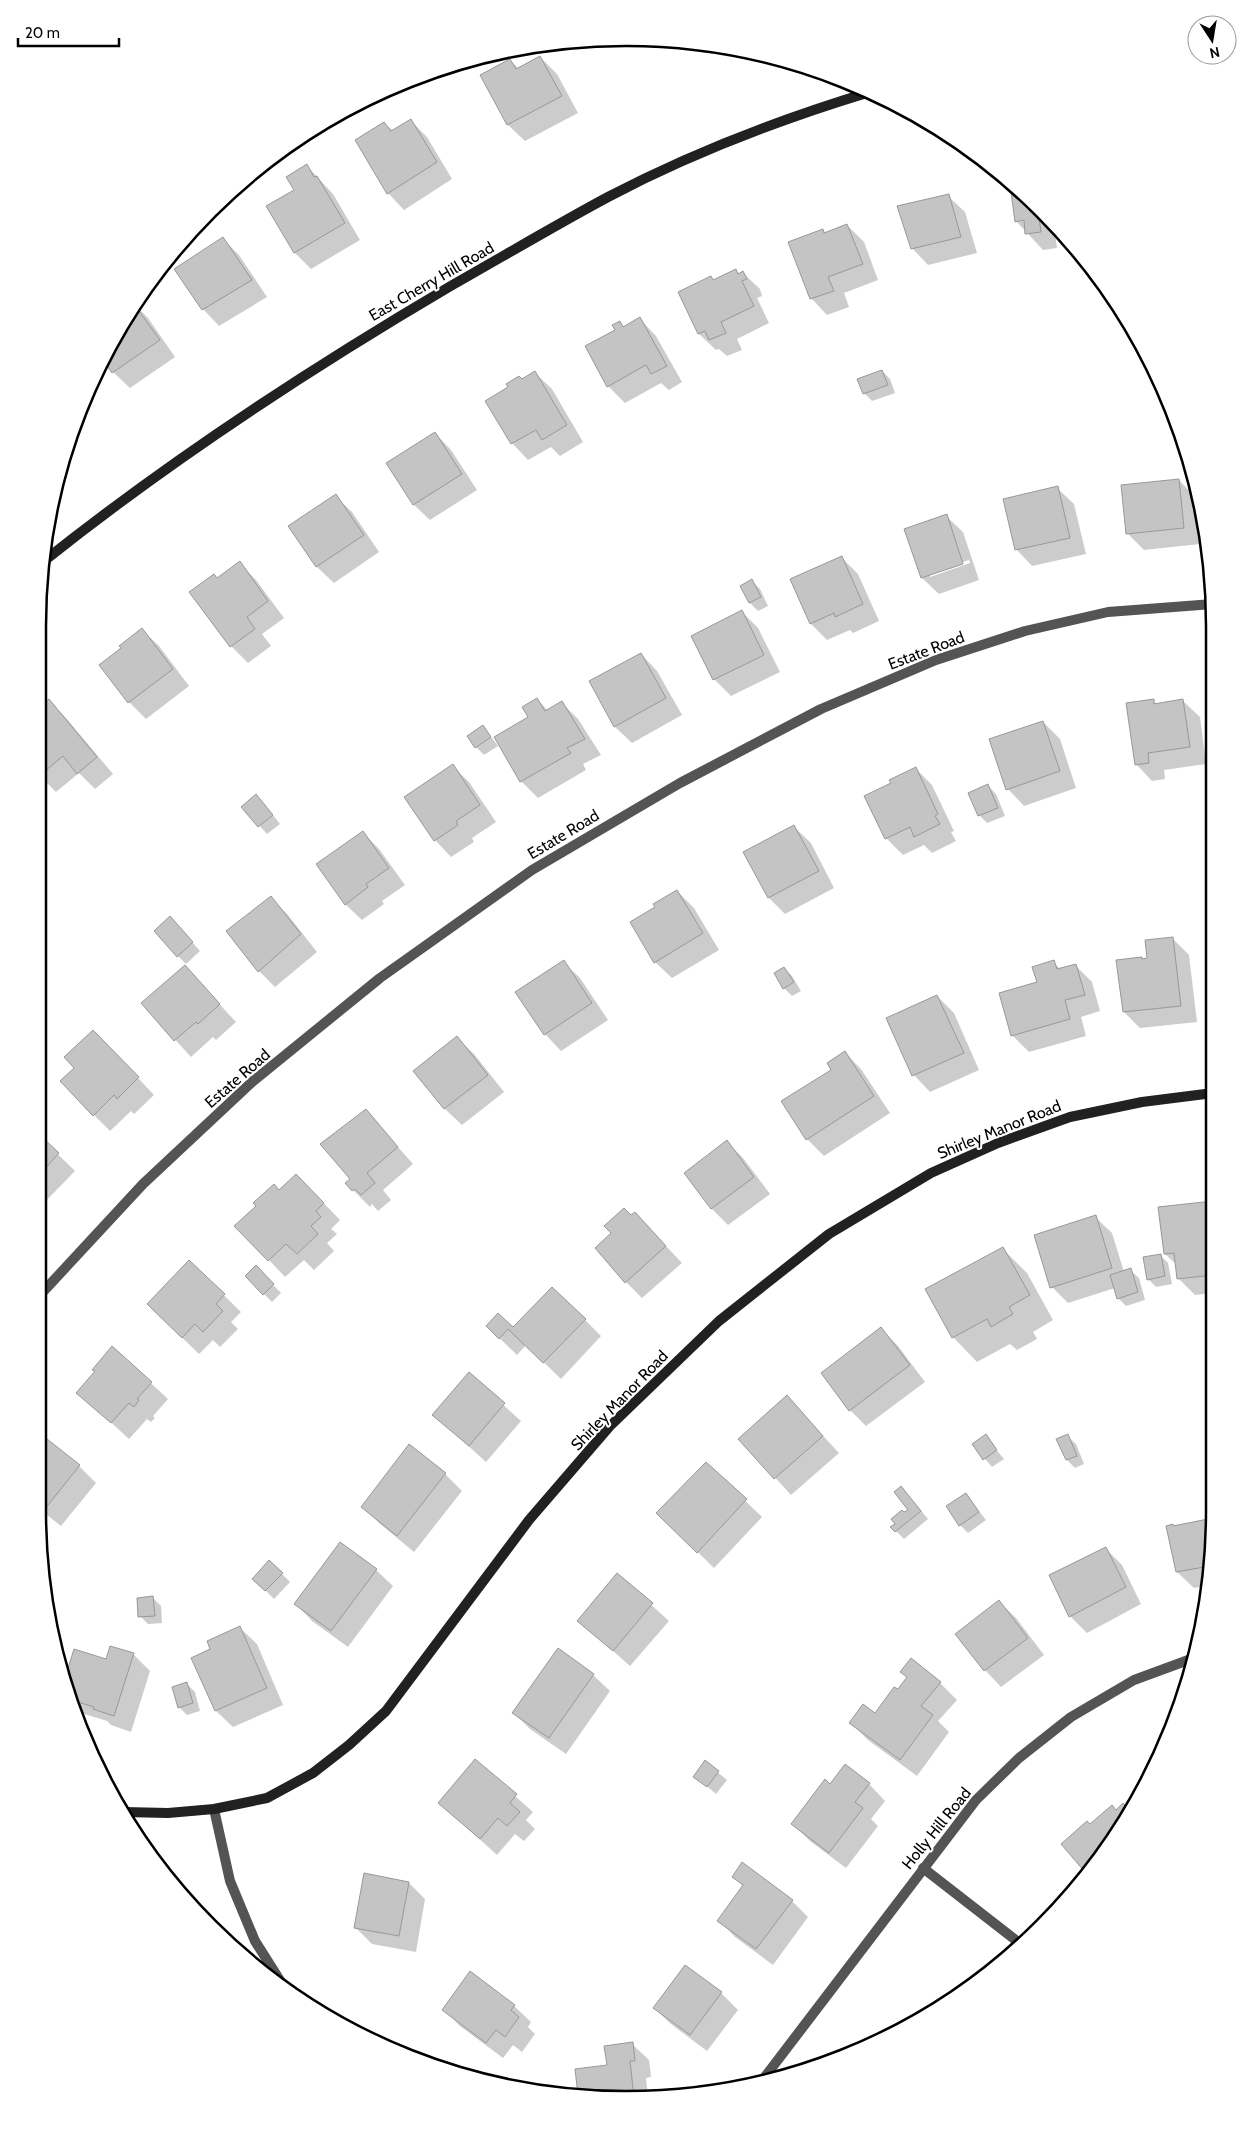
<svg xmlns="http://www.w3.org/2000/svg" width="1252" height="2137" viewBox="0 0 1252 2137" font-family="Cabin,sans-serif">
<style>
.shadow{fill:#0003;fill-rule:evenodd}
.building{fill:#c4c4c4;stroke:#989898}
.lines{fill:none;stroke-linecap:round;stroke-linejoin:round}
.street{stroke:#545454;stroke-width:10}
.secondary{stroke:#212121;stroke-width:10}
.labels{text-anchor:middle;stroke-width:4;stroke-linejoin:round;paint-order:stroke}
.street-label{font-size:16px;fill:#000;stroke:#fff}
.rim{fill:none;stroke:#000;stroke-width:2.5}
</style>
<rect width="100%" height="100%" fill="#fff"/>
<g class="shadow">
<polygon points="540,57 557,74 578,113 525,141 508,125 482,75 510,60 519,69"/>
<polygon points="410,120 427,137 452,179 404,210 388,193 384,123 393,131"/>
<polygon points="307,166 333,194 360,240 311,269 295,253 296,190"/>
<polygon points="1012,185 1042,210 1060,233 1055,234 1057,248 1043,250 1016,221"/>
<polygon points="948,196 965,212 977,253 928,265 912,248"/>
<polygon points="847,225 864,242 878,280 844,293 849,307 827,315 811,298 823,230 826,233"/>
<polygon points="222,238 239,255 267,297 219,326 203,309"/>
<polygon points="735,270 739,274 743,273 760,289 762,296 757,298 769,323 737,339 742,350 727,356 719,349 716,350 699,334 680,293 711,278 714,281"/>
<polygon points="134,304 148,318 175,357 130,388 113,372"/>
<polygon points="640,319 656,336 682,382 669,390 661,383 625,403 608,386 617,331 620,323 624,327"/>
<polygon points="882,371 890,379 895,393 872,401 864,393"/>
<polygon points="535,373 552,389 583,442 560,456 551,447 528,460 512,443 522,380"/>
<polygon points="80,415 85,422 71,432"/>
<polygon points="435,433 451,450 477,490 430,520 413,504"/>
<polygon points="1179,480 1195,497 1200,544 1144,550 1127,533"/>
<polygon points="1057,488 1074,504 1086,554 1032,566 1016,549"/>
<polygon points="335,496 352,512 379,552 334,583 317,567 290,527"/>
<path d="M946,516L963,532L979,580L939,594L922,578L906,530ZM969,560L970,563L930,577V574Z"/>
<polygon points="842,558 858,574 879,621 853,633 850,630 827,640 811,624 792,580"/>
<polygon points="239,563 256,580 284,618 262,634 271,646 248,663 231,646 191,592 218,579"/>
<polygon points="752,581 760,589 768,606 758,611 750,603 741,586"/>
<polygon points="742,612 758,628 780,672 731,696 714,679"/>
<polygon points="142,630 159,646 189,686 146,719 129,702 100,665"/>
<polygon points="641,654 657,671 682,715 632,743 615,727 590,682"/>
<polygon points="537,699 548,711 562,703 578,719 601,755 583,764 586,770 538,798 521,781 530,718"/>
<polygon points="49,701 66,718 113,774 95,789 79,773 56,792 39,775"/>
<polygon points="1154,701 1157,705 1183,701 1200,717 1206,764 1164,770 1165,779 1152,781 1136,764"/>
<polygon points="1043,722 1060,739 1076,788 1024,806 1008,789"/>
<polygon points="483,726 498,746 484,755 476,747"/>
<polygon points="452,766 469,782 496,822 472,838 474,842 451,857 435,840"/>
<polygon points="916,769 932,785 954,831 951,832 956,841 932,853 924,845 903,855 886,838 893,784"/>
<polygon points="988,786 996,794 1005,816 987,823 979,815"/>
<polygon points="264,804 280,824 267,834 243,807"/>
<polygon points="794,827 811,843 834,888 785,914 769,898"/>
<polygon points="362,832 379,849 405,885 382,901 384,904 362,920 345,904"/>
<polygon points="677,891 694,908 719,950 672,978 655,962 656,908"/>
<polygon points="270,897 287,914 317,952 275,987 259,971"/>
<polygon points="178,926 200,951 186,964 178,956"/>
<polygon points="1173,939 1189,955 1197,1022 1140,1028 1124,1012 1141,958 1143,960 1149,959"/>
<polygon points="563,962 580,978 608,1020 561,1051 545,1034"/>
<polygon points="1053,962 1061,970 1076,966 1092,982 1100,1011 1081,1017 1086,1036 1029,1052 1012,1035 1038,983"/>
<polygon points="185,967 236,1022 216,1040 213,1037 191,1057 143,1004"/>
<polygon points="784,968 792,976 801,991 792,996 784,988"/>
<polygon points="937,996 954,1013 979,1070 930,1092 914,1075"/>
<polygon points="457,1038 474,1054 504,1092 462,1125 445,1109 415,1071"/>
<polygon points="110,1048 154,1095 134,1114 131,1111 110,1131 94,1115 76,1068"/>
<polygon points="845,1053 861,1069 890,1113 824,1156 807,1139 833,1070"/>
<polygon points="366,1111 413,1164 383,1190 391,1200 378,1211 372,1204 370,1207 353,1190 352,1179"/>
<polygon points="41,1138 75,1171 41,1206"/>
<polygon points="727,1142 743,1158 770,1194 728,1225 712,1209 685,1173"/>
<polygon points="280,1191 313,1192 340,1220 331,1229 337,1234 327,1243 334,1251 314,1270 304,1260 285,1277 269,1260"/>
<polygon points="1213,1202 1213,1293 1195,1295 1178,1278 1177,1265 1165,1254 1159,1208"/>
<polygon points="635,1213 682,1263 642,1298 626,1282 631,1217"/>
<polygon points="1095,1217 1112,1233 1124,1272 1130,1270 1139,1278 1145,1300 1126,1306 1118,1298 1115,1288 1068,1303 1052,1287"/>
<polygon points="1003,1249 1027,1273 1053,1320 1033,1332 1037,1339 1017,1350 1010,1344 977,1362 953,1337"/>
<polygon points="1160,1255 1168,1263 1172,1284 1156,1287 1148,1279"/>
<polygon points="189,1261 241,1312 231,1322 238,1329 220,1347 213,1340 199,1354 165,1321"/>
<polygon points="256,1267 281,1293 272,1302 246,1276"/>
<polygon points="585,1320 601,1336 561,1379 526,1345 517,1355 487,1326 513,1329"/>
<polygon points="881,1329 898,1346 925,1382 866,1426 850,1410"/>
<polygon points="113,1348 168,1399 153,1416 155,1418 151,1422 147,1419 129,1439 78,1392 96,1371"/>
<polygon points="469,1374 521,1421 486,1462 434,1415"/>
<polygon points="787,1397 839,1453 791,1495 740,1439"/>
<polygon points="42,1436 79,1466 96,1483 61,1526 42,1511"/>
<polygon points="985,1436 1004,1459 992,1467 973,1445"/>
<polygon points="1067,1436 1076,1444 1084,1464 1075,1468 1067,1460"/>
<polygon points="410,1446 445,1474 462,1491 414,1552 379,1523 363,1507"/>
<polygon points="706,1463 762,1517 714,1568 658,1513"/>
<polygon points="966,1494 986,1520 968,1533 960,1525"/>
<polygon points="909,1496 928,1519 904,1539 896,1531 904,1514 910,1510"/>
<polygon points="1213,1520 1213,1550 1206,1586 1194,1588 1177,1572 1174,1528"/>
<polygon points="1106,1549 1122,1565 1141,1604 1087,1633 1070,1616"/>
<polygon points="376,1570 393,1586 348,1647 312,1621 296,1604"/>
<polygon points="282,1574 290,1582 274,1599 254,1579"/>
<polygon points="618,1575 669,1621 630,1666 579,1621"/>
<polygon points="153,1598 161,1606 162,1623 148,1624 140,1616"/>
<polygon points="999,1602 1016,1618 1044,1655 1001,1687 985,1670"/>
<polygon points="240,1628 257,1644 283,1705 233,1727 216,1711 212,1650"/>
<polygon points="133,1654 150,1671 131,1732 111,1725 107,1721 78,1712 71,1706 65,1683"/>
<polygon points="911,1660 940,1683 957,1700 938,1721 949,1732 917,1776 868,1740 851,1723 875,1715 898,1691 908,1678 902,1672"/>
<polygon points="593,1675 610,1691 566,1754 530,1729 514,1713"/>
<polygon points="187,1684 195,1692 200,1711 187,1715 179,1707"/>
<polygon points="476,1761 533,1812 526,1820 535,1829 524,1841 515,1834 497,1855 440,1803"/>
<polygon points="705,1762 727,1780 716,1794 695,1776"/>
<polygon points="869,1784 885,1801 871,1819 878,1826 846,1868 810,1841 793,1824 830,1785"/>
<polygon points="734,1877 792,1901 808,1917 773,1965 735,1937 719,1920 744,1887"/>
<polygon points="409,1883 425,1899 416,1952 372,1944 355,1927"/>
<polygon points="685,1967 721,1993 738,2010 707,2051 671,2024 654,2008"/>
<polygon points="470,1973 514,2006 531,2022 528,2027 535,2034 522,2052 513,2045 503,2058 460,2026 443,2009"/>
<polygon points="632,2044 649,2060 651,2077 646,2078 648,2098 579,2095 576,2070 608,2066"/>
</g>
<g class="building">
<polygon points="540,56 562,96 507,125 480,75 510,59 516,69"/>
<polygon points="411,119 437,162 387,194 355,140 384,122 391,131"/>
<polygon points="307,164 314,177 317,176 345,223 294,253 266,206 294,190 286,177"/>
<polygon points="1010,184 1042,210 1047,217 1039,218 1041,232 1025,234 1024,220 1015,222"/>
<polygon points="949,194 961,237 911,249 897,206"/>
<polygon points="847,224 863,264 828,277 834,291 810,299 788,242 823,229 824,233"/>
<polygon points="223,237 252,280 202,310 174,269"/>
<polygon points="736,269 738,274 743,271 747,279 742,281 754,306 721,322 726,333 709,340 705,331 698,334 678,292 711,276 713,280"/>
<polygon points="134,304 160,340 112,373 105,363"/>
<polygon points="640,317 667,366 651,374 646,365 607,387 585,346 615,330 612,325 620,321 623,327"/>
<polygon points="882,370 888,385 863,394 857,379"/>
<polygon points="535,371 567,425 542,440 536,430 511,444 485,401 508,387 506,384 519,376 522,379"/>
<polygon points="435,432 462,474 413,505 386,463"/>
<polygon points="1179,479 1184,528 1126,534 1121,485"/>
<polygon points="1058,486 1070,538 1015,550 1003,499"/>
<polygon points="336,494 364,535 316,567 288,526"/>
<polygon points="947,514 963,564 921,578 904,529"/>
<polygon points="842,556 863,604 835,617 834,613 810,624 790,579"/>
<polygon points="240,561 268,601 247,617 255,629 230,647 189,592 214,574 217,578"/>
<polygon points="752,579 761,597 749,603 740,586"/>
<polygon points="742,610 764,655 713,680 691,636"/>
<polygon points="142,628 173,669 128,703 99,665 121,648 119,646"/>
<polygon points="641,653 666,698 614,727 589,681"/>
<polygon points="537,698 545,711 562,701 585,739 567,748 571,753 520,782 494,737 528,717 522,707"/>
<polygon points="49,699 97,757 77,774 63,756 39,776 39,708"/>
<polygon points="1154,699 1154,704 1183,699 1190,747 1148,753 1149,763 1135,765 1126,703"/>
<polygon points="1043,721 1060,771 1006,790 989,739"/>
<polygon points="483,725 491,737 475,748 467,736"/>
<polygon points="453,764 480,805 456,821 458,825 434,841 404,797"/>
<polygon points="916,767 938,814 935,816 940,824 914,837 910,827 885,839 864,796 891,783 889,780"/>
<polygon points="988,784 998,808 978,816 968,793"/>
<polygon points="256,794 273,815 258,827 241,807"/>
<polygon points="794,825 819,871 768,898 743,852"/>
<polygon points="363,831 389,868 366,884 368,887 345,905 316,864"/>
<polygon points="677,890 703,933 654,963 630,922 655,907 653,904"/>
<polygon points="271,896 301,934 258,972 226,931"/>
<polygon points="170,916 193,942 177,957 154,931"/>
<polygon points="1173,937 1181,1006 1123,1012 1116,960 1142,957 1142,959 1147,958 1145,940"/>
<polygon points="564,960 592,1003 544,1035 515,992"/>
<polygon points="1054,960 1057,969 1076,964 1085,995 1065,1000 1070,1019 1011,1036 999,993 1037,982 1032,967"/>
<polygon points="185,965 220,1004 198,1024 196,1022 174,1041 141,1003"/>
<polygon points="784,967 794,982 783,989 774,973"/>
<polygon points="937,995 964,1053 912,1076 886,1018"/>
<polygon points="93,1030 139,1077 117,1099 114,1095 93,1116 60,1081 74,1068 64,1057"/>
<polygon points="457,1036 488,1075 444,1109 413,1071"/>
<polygon points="845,1051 874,1096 806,1140 781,1101 831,1070 827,1063"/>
<polygon points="366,1109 398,1147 367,1173 375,1183 361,1195 355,1189 352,1191 345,1183 350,1179 320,1144"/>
<polygon points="41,1136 59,1153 41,1173"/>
<polygon points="727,1140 754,1177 711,1209 684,1173"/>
<polygon points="296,1174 324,1203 316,1211 321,1217 311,1226 318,1234 297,1254 286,1244 268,1261 234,1226 256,1206 253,1203 274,1184 279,1190"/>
<polygon points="1213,1201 1213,1275 1177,1279 1174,1253 1164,1254 1158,1207"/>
<polygon points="624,1208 631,1215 635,1212 666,1246 625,1283 595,1248 611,1233 604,1226"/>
<polygon points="1096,1215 1112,1268 1050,1288 1034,1235"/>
<polygon points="1003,1247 1030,1295 1009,1307 1013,1314 991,1327 987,1319 952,1338 925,1289"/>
<polygon points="1161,1254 1165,1276 1147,1280 1143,1257"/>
<polygon points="189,1260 225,1294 216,1304 223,1311 203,1332 195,1324 182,1338 147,1304"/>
<polygon points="256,1265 274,1284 263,1295 245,1276"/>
<polygon points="1131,1268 1138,1292 1117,1299 1110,1275"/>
<polygon points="552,1287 586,1319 543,1363 508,1329 499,1339 486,1326 498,1313 513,1327"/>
<polygon points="881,1327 910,1365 849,1411 821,1373"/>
<polygon points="112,1346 152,1382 137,1399 139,1400 134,1407 129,1403 111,1423 76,1393 95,1371 92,1370"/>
<polygon points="469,1372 505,1403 469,1446 432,1415"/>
<polygon points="1206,1391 1213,1391 1213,1410 1209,1410"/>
<polygon points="787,1395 823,1436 774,1479 738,1439"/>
<polygon points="986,1434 997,1450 983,1460 972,1444"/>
<polygon points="1068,1434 1077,1456 1066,1460 1056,1439"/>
<polygon points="42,1435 80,1465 44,1510 42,1509"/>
<polygon points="409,1444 446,1473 397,1536 361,1507"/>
<polygon points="706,1462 747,1499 697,1553 656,1513"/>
<polygon points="901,1486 921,1511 895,1532 890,1527 895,1524 891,1519 902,1510 904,1512 908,1510 894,1492"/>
<polygon points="966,1493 979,1512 959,1526 946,1506"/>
<polygon points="1213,1518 1213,1550 1210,1566 1176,1572 1166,1526 1173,1524 1173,1526"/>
<polygon points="340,1542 377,1569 331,1631 294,1604"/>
<polygon points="1106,1547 1126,1587 1069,1617 1049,1575"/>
<polygon points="269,1560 283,1573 265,1591 252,1579"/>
<polygon points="617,1573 653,1603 613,1651 577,1621"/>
<polygon points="153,1596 155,1616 138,1617 137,1598"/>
<polygon points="999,1600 1028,1638 984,1671 955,1634"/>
<polygon points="240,1626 267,1688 215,1711 191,1658 210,1649 207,1641"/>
<polygon points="110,1646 134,1653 114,1716 93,1709 94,1707 68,1699 64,1681 74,1649 106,1659"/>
<polygon points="558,1648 594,1674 549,1738 512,1713"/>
<polygon points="911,1658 941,1682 921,1706 933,1715 900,1760 849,1723 863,1704 875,1713 894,1687 898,1689 907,1677 900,1672"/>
<polygon points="187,1682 193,1703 178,1708 172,1687"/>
<polygon points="475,1759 517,1794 510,1803 520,1812 507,1826 498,1818 480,1839 438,1803"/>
<polygon points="705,1760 719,1771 707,1787 693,1777"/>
<polygon points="845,1764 870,1783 855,1802 863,1808 829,1853 791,1824 825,1779 830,1784"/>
<polygon points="1123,1803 1129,1811 1115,1838 1085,1872 1061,1844 1087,1821 1090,1824 1112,1805 1116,1810"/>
<polygon points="742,1862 793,1900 756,1949 717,1921 743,1885 732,1877"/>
<polygon points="364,1873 409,1882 399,1936 354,1928"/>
<polygon points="685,1965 722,1992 690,2035 653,2008"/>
<polygon points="470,1971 515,2005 511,2010 519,2017 505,2037 496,2030 486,2043 442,2010"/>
<polygon points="633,2042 635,2061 630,2061 634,2097 578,2095 575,2069 607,2065 604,2046"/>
</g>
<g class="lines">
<g class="street">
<polyline points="41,1294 143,1184 252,1082 380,978 532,870 680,783 821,709 936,660 1025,631 1108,612 1213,604"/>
<polyline points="214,1809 230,1881 255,1941 286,1990"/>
<polyline points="923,1868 1022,1945"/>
<polyline points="761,2082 976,1800 1019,1758 1071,1717 1134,1680 1191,1659"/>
</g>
<g class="secondary">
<path d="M44,561C172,459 308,370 449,287C502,257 554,226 608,197C690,154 781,119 870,92"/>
<polyline points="124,1812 168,1813 214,1809 267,1798 313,1773 349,1745 386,1711 529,1520 610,1426 719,1321 829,1234 931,1173 998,1143 1070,1117 1142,1102 1213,1093"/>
</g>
</g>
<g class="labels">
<g class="street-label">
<text transform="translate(431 281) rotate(-30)" y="6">East Cherry Hill Road</text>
<text transform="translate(926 650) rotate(-21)" y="6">Estate Road</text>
<text transform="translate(563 834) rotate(-31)" y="6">Estate Road</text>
<text transform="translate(237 1078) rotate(-41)" y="6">Estate Road</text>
<text transform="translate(999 1129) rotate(-22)" y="6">Shirley Manor Road</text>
<text transform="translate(619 1400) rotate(-46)" y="6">Shirley Manor Road</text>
<text transform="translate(936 1828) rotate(-51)" y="6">Holly Hill Road</text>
</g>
</g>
<path d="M0 0H1252V2137H0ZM626 46H626A580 580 0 0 1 1206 626V1511A580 580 0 0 1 626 2091H626A580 580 0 0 1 46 1511V626A580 580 0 0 1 626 46Z" fill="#fff" fill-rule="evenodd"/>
<path class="rim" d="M626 46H626A580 580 0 0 1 1206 626V1511A580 580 0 0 1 626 2091H626A580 580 0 0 1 46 1511V626A580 580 0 0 1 626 46Z"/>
<g transform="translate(1212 40) rotate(168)"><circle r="24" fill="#ffffff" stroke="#999999"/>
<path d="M0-4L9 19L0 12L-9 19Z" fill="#000000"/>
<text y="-8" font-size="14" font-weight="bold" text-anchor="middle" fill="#000000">N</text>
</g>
<path d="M18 38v8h101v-8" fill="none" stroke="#000000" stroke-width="2.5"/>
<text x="25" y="38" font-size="15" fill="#000000" stroke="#ffffff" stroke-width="4" paint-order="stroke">20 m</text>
</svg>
